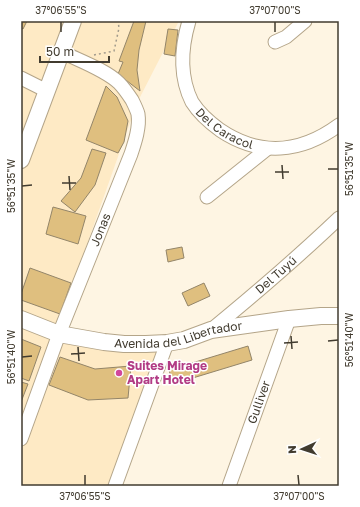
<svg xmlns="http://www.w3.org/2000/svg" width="360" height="507" viewBox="0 0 360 507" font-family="'Golos Text',sans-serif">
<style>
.built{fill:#feeac5}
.building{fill:#dfbf7f;stroke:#938569}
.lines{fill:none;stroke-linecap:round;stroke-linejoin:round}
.minor-casing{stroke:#b4a589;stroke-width:15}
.major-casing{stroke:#b4a589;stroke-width:18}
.path{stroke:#a29b8c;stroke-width:1.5;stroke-dasharray:2 3;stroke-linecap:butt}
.minor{stroke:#fff;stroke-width:13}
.major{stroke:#fff;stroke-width:16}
.ticks{fill:none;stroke:#413b2f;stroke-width:1.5}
.hotel-dot{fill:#d1479c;stroke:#fff;stroke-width:1.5}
.labels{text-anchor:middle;stroke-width:3;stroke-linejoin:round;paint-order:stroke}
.street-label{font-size:12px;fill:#413b2f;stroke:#fff}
.hotel-label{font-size:12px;font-weight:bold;fill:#b23c85;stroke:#fff;text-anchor:start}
.neatline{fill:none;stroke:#413b2f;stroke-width:1.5}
.ticks-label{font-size:10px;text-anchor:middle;fill:#413b2f}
</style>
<rect width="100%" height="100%" fill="#fef5e3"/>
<polygon class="built" points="21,21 179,21 137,103 58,326 167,343 116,486 21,486"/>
<g class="building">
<polygon points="21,21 27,21 23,29 21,28"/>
<polygon points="134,21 146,21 139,50 137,70 140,91 118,74 123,62 119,61"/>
<polygon points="168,29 178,30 175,56 164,54"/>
<polygon points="106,86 117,97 128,121 124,142 118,153 86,140"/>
<polygon points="92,149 106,153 95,185 75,212 61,201 81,178"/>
<polygon points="53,207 86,216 78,244 46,234"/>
<polygon points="182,247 184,258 168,262 166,250"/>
<polygon points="30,268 71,283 60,314 21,300 21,294"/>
<polygon points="204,283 210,296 188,306 182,293"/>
<polygon points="21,339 41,347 29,381 21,378"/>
<polygon points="248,346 252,360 173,384 169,370"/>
<polygon points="60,357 95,369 131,366 128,398 88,400 49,385"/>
<polygon points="21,382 28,384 21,402"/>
</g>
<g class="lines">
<defs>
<g id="minor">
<path id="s1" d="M189,21C181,48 179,76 192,102C199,113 209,122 220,130C260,157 301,153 339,125"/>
<polyline points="275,42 286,37 305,21"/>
<polyline points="21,78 47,91"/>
<polyline points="207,197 267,149"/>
<path id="s2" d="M211,330C255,294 298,257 339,218"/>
<path id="s3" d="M21,439L59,334L131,154C135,142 140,127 138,114C137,110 134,104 132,100C128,94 124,88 119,83C106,70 78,60 62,52"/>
<polyline points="115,486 167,343"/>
<path id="s4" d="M229,486L289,319"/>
</g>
<g id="major">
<polyline points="21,160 73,21"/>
<path id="s5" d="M21,319L59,334L104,342L124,344H146L167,343L184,340L211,330L289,319L321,316H339"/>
</g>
</defs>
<use href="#minor" class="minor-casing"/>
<use href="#major" class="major-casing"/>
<polyline class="path" points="94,55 114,51 119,28 118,21"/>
<use href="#minor" class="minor"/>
<use href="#major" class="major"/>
</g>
<path class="ticks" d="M61,22V32M275,22V32M282,165L283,179M328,169H338M275,172H289M69,176L70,190M62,183H76M22,186L32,185M291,336L292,349M328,341L338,340M284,343L298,342M78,347L79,361M71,354L85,353M22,357L32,356M85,475V485M298,475L299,485"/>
<circle class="hotel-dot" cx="119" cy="373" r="4"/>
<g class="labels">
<g class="street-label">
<text dy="4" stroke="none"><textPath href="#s1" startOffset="126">Del Caracol</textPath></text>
<text dy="4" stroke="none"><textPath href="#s3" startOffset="224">Jonas</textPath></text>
<text dy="4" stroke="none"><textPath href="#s2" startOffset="85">Del Tuyú</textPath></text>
<text dy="4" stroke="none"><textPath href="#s5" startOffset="162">Avenida del Libertador</textPath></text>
<text dy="4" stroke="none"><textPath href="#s4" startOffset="89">Gulliver</textPath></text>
</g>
<g class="hotel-label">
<text x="127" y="370">Suites Mirage<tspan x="127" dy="14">Apart Hotel</tspan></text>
</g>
</g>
<rect width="360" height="507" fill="none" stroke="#ffffff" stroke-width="44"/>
<g transform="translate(302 449) rotate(267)" stroke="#ffffff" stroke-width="3" paint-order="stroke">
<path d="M0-3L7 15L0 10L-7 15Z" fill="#413b2f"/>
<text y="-6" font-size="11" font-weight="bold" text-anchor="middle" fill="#413b2f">N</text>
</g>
<path d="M40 56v6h69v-6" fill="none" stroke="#413b2f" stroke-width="2"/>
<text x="46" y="56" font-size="12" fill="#413b2f" stroke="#ffffff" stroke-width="3" paint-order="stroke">50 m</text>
<rect x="22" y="22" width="316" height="463" class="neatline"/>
<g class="ticks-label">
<text x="61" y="14">37°06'55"S</text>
<text x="275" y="14">37°07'00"S</text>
<text transform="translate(349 169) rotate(-90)" y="4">56°51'35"W</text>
<text transform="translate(11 186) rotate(-90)" y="4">56°51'35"W</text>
<text transform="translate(349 340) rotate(-90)" y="4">56°51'40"W</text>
<text transform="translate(11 357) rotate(-90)" y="4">56°51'40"W</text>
<text x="85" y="500">37°06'55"S</text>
<text x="299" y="500">37°07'00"S</text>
</g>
</svg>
